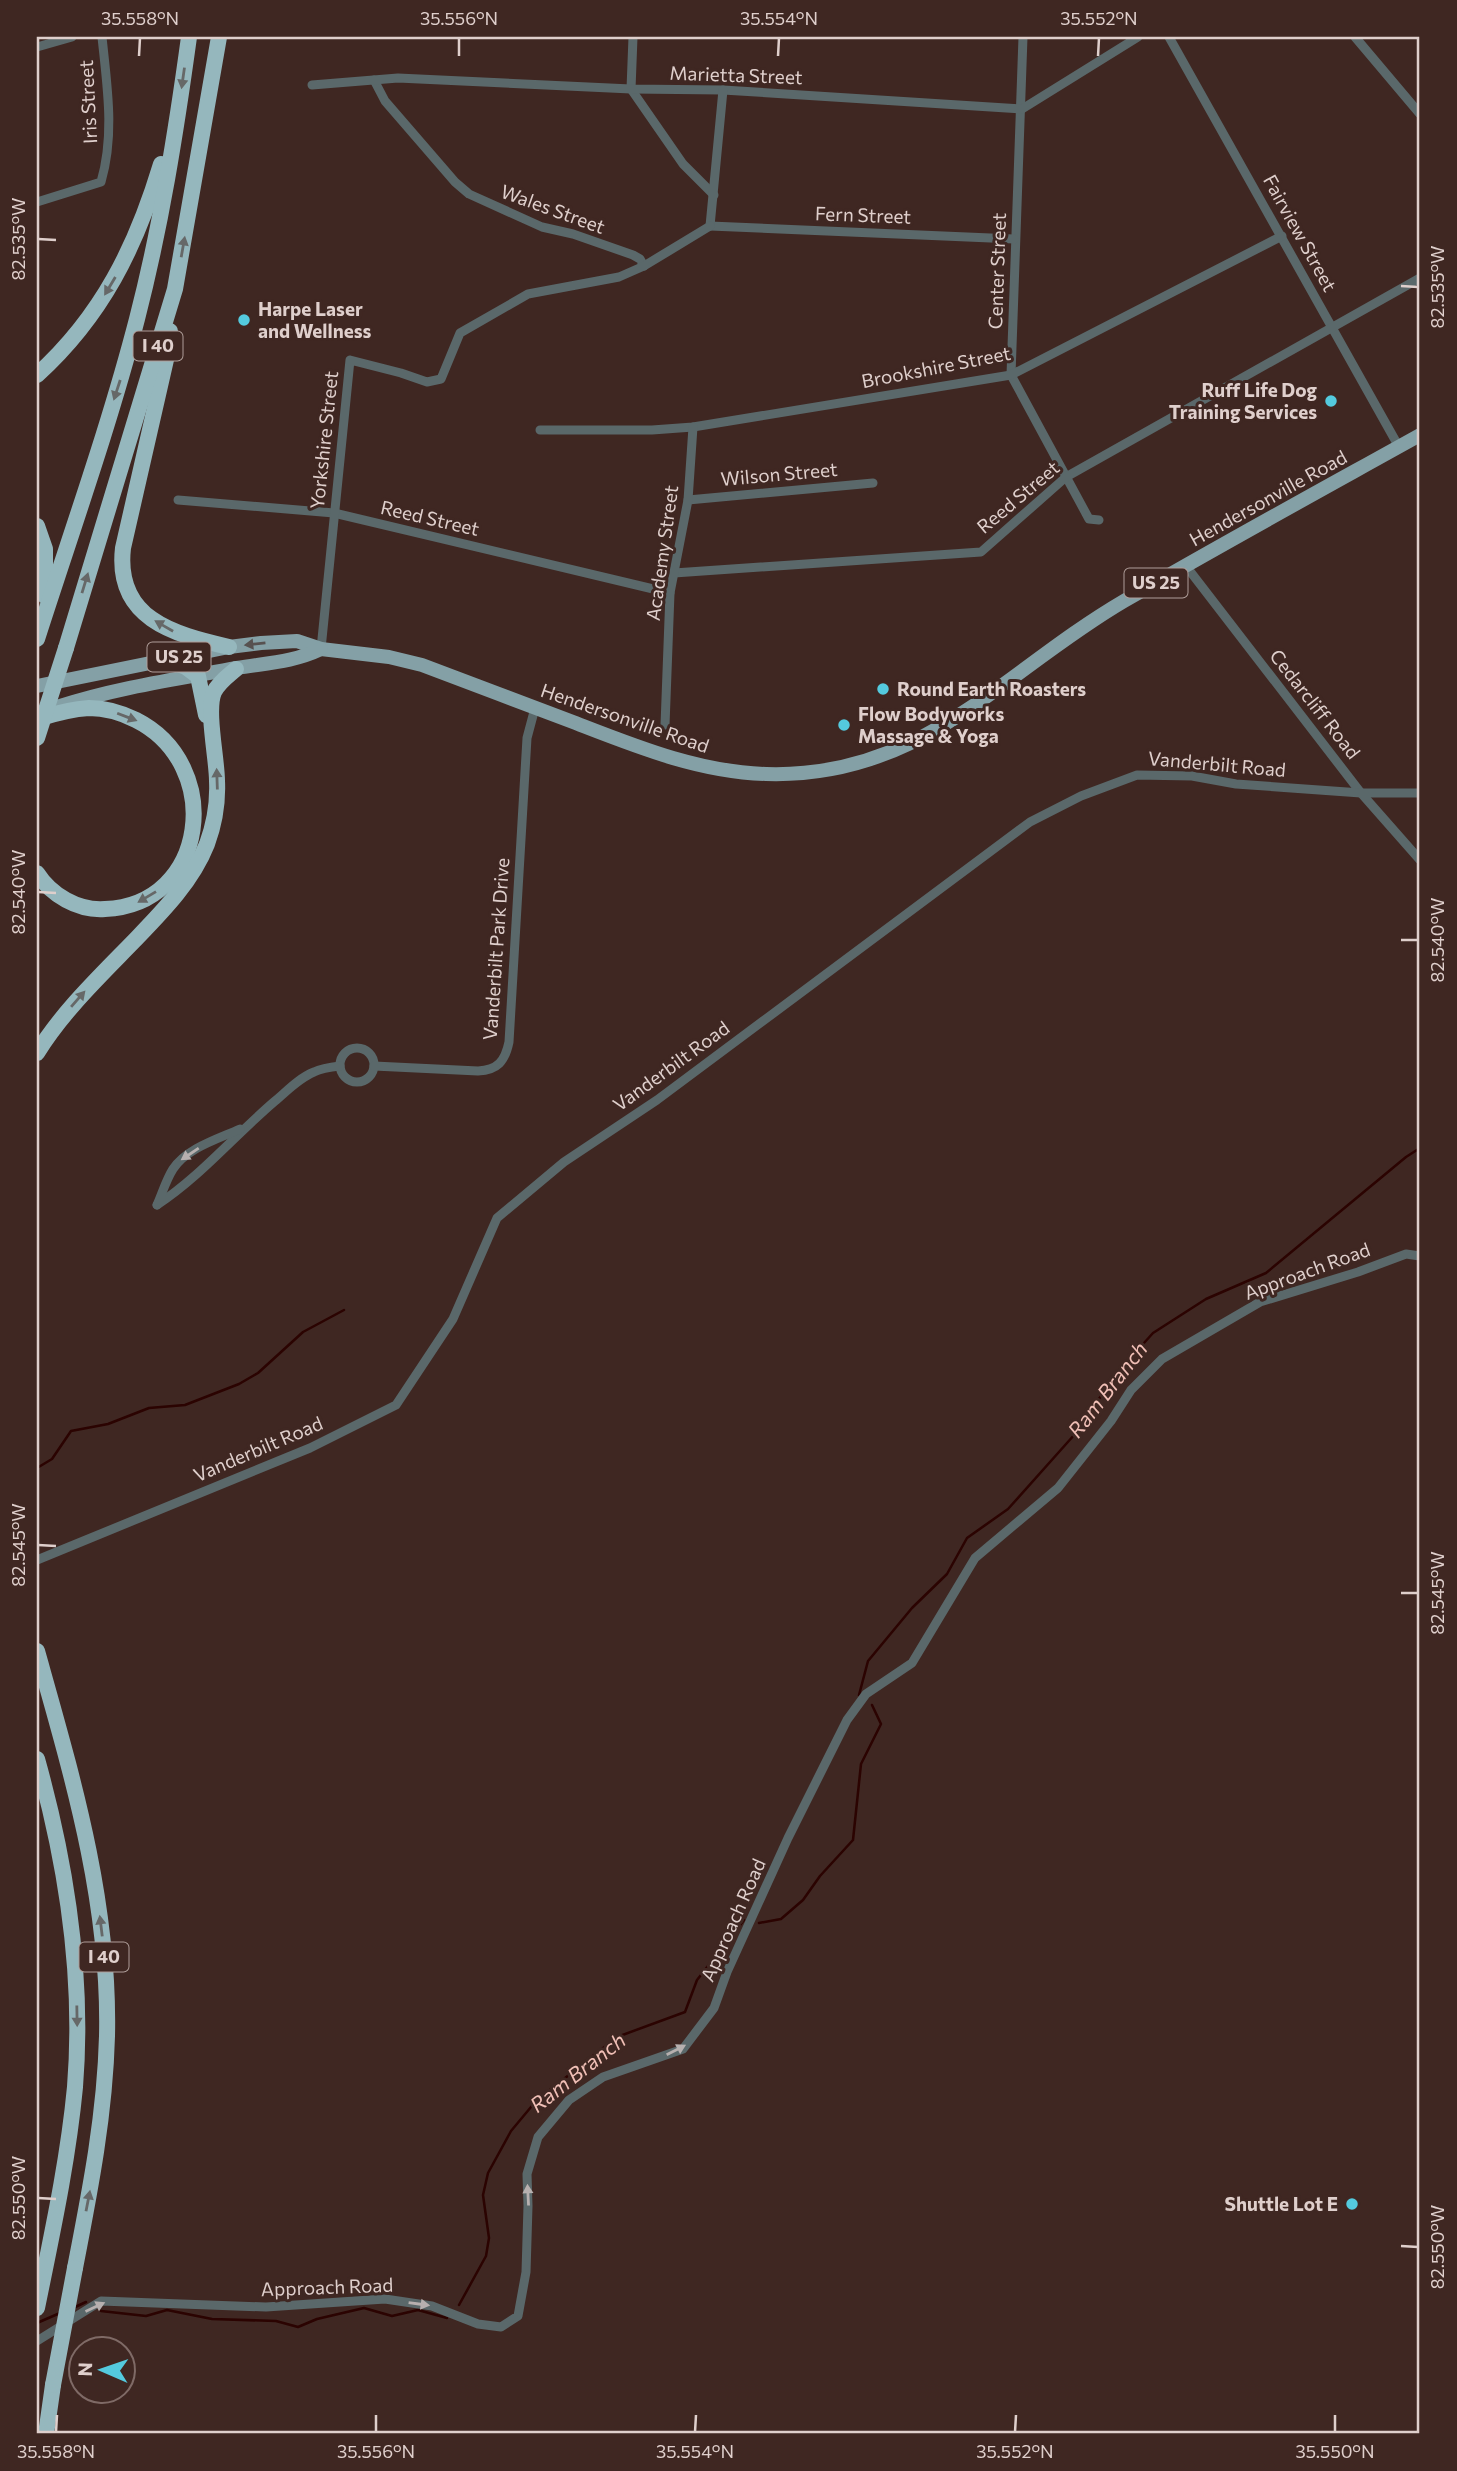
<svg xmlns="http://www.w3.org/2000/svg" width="1457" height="2471" viewBox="0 0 1457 2471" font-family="Commissioner,sans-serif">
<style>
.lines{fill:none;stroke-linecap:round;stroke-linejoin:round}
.stream{stroke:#2b0301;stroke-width:2.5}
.street{stroke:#5a686a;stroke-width:9}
.primary{stroke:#84a0a6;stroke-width:14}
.highway{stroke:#95b7bd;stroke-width:16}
.highway-bridge{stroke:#95b7bd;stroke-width:16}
.oneway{fill:#666868}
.oneway2{fill:#575150}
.oneway3{fill:#b7b0af}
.ticks{fill:none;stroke:#dfcfcc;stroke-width:2.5}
.poi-dot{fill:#54cade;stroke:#3f2722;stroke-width:2.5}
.labels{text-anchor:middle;stroke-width:6;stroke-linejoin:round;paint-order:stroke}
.shield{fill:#3f2722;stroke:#af9d99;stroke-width:2}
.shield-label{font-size:18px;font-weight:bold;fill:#dfcfcc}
.street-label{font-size:19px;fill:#dfcfcc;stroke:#3f2722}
.poi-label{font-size:19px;font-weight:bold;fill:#dfcfcc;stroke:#3f2722;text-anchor:start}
.water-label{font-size:21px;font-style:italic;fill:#f0bfb6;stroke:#3f2722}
.neatline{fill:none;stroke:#dfcfcc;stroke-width:2.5}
.ticks-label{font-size:18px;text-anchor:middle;fill:#dfcfcc}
</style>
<rect width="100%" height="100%" fill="#3f2722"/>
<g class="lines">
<g class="stream">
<polyline points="37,1468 52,1459 71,1431 108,1424 149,1408 185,1405 239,1384 258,1373 303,1332 344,1310"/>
<polyline points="859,1695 868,1661 912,1608 947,1574 967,1538 1008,1509 1075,1434 1116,1374 1153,1333 1206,1299 1266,1273 1406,1157 1420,1148"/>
<polyline points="759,1923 781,1919 803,1900 820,1876 853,1840 861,1764 881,1724 872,1705"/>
<polyline points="459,2305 486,2256 489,2238 483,2195 488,2173 511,2131 536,2101 617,2037 685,2012 697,1980 744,1920"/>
<polyline points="73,2308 86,2302"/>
<polyline points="101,2311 146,2316 167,2310 212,2319 276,2321 298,2327 317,2319 364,2308 392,2316 418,2310 447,2318"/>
<polyline points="37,2323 60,2313"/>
</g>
<g class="street">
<polyline points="633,37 631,89 683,164 714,195"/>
<polyline points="1023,37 1011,375 1089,519 1099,520"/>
<polyline points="1169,37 1399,447"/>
<polyline points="1355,37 1420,114"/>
<polyline points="37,47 72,37"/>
<polyline points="374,80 385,101 455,182 469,194 542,227 573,234 633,255 640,259 644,266"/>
<polyline points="312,85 398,78 631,89 723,90 1022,109 1138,37"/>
<path d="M37,202L101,182C115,134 107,86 102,37"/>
<polyline points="710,226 1014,239"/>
<polyline points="710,226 723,90"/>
<polyline points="540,430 652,430 693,427 1011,375 1282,236"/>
<polyline points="178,500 334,513 670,593"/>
<polyline points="688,500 873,483"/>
<polyline points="1186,566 1361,793 1420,860"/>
<polyline points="674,573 981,552 1066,477 1420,278"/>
<polyline points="321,649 350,360 401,373 427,382 441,379 460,333 528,294 619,277 644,266 710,226"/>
<polyline points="665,725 670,593 688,500 693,427"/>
<circle cx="357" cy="1065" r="17"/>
<path d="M374,1066L478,1071C498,1070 505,1061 509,1042L527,738L535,708"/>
<path d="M157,1205C201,1176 235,1135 275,1101C287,1091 299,1078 314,1072C322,1068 331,1067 340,1066"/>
<path d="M157,1205C162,1194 166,1180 173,1169C187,1148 218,1139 240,1129"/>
<polyline points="37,1560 310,1448 396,1405 453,1319 497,1218 564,1162 657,1100 1030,822 1081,796 1137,775 1192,776 1236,784 1361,793 1420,793"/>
<polyline points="37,2341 101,2301 266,2307 385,2299 432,2306 478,2324 501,2327 518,2316 526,2272 528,2206 527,2174 538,2137 569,2100 603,2077 683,2049 714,2008 727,1972 788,1838 847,1720 866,1694 912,1663 975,1558 1058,1488 1111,1421 1131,1390 1162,1359 1260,1302 1358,1272 1406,1254 1420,1256"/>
</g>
<g class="primary">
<path d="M37,686L229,647L261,643L297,641L321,649L389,657L422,665C472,684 523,703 573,722C635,746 698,772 766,774C922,779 1001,673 1124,601C1222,544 1321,490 1420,435"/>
<path d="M57,707C115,688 177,679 237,668C267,663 294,662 321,649"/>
</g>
<g class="highway">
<path d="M170,331L168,351L123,548C115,618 172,634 229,647"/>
<path d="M37,375C102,316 136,247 161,164"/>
<polyline points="37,526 45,549 45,596"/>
<path d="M37,639C71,533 109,427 137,319C161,226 176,132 189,37"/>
<polyline points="66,648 175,289 219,37"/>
<polyline points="167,660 186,667 198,676 206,715"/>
<path d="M37,719C53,714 72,709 89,708C105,708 122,713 136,720C225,765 208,905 105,909C78,911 51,895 37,873"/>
<path d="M37,1053C63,1011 100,976 134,941C162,912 192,882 207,844C214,825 218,802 217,781C217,759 206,710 214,692C219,682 228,676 236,669"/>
<path d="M37,1651C73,1779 110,1902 107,2036C105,2115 90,2191 75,2268"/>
<path d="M37,1759C67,1866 84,1975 75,2087C68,2161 52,2234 37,2308"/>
<polyline points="46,2434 53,2385"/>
</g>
<g class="highway-bridge">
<polyline points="37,738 66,648"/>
<polyline points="53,2385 75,2268"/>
</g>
</g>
<defs><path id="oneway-solid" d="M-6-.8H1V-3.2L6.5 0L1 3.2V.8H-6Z" transform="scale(1.75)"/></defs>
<g class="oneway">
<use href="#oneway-solid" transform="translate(183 78) rotate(98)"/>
<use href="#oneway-solid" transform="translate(183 247) rotate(-80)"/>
<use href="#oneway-solid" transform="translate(110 286) rotate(121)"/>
<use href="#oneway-solid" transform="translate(117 390) rotate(108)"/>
<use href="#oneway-solid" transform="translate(85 583) rotate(-73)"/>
<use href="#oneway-solid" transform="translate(164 626) rotate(-150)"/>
<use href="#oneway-solid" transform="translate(127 717) rotate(21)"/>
<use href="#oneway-solid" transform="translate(217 779) rotate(-92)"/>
<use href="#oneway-solid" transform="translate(147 897) rotate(149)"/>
<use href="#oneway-solid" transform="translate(78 999) rotate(-49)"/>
<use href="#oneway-solid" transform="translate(101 1926) rotate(-97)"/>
<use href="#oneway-solid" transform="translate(77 2016) rotate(89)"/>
<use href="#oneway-solid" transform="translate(88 2201) rotate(-79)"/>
</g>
<use class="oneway2" href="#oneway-solid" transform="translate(255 644) rotate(174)"/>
<g class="oneway3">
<use href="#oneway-solid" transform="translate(190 1154) rotate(146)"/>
<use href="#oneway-solid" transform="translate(676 2050) rotate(-27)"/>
<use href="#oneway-solid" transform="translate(528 2195) rotate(-93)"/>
<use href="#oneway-solid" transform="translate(419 2304) rotate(8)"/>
<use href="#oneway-solid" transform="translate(95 2307) rotate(-25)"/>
</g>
<path class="ticks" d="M139,56L140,38M459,56V38M778,56L779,38M1098,56L1099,38M38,239L56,240M1401,286L1418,287M38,892L56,893M1401,940H1418M38,1545L56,1546M1401,1593H1418M38,2198L56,2199M1401,2246L1418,2247M56,2432L57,2415M376,2432V2415M695,2432L696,2415M1015,2432L1016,2415M1335,2432V2415"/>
<g class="poi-dot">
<circle cx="244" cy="320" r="7"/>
<circle cx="1331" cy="401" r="7"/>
<circle cx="883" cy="689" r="7"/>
<circle cx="844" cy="725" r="7"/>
<circle cx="1352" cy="2204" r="7"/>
</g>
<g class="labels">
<g class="shield">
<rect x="133.5" y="331.5" width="49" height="29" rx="5"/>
<rect x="1124.5" y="568.5" width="63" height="29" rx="5"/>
<rect x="147.5" y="642.5" width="63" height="29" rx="5"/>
<rect x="79.5" y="1942.5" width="49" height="29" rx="5"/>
</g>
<g class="shield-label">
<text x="158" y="352">I 40</text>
<text x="1156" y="589">US 25</text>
<text x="179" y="663">US 25</text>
<text x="104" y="1963">I 40</text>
</g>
<g class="street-label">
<text transform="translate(736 75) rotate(2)" y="7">Marietta Street</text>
<text transform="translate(88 102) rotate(-93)" y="7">Iris Street</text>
<text transform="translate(553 209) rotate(20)" y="7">Wales Street</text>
<text transform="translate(863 215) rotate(2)" y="7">Fern Street</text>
<text transform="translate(1300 233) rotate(61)" y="7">Fairview Street</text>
<text transform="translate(997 271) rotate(-88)" y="7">Center Street</text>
<text transform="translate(936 367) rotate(-11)" y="7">Brookshire Street</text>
<text transform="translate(324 440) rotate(-84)" y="7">Yorkshire Street</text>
<text transform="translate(779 474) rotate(-5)" y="7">Wilson Street</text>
<text transform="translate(1018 497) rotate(-40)" y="7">Reed Street</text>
<text transform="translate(1268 498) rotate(-29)" y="7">Hendersonville Road</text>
<text transform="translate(430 518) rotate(13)" y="7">Reed Street</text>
<text transform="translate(662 553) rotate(-82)" y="7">Academy Street</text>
<text transform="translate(1315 704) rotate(52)" y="7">Cedarcliff Road</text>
<text transform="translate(625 718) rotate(19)" y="7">Hendersonville Road</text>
<text transform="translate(1217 764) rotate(5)" y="7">Vanderbilt Road</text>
<text transform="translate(496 949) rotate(-86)" y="7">Vanderbilt Park Drive</text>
<text transform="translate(671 1066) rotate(-36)" y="7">Vanderbilt Road</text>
<text transform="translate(1307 1271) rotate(-20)" y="7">Approach Road</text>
<text transform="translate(258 1449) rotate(-23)" y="7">Vanderbilt Road</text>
<text transform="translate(733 1920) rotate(-66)" y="7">Approach Road</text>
<text transform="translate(327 2287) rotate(-2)" y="7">Approach Road</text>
</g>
<g class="poi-label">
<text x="258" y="316">Harpe Laser<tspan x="258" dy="22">and Wellness</tspan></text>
<text x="1317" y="397" text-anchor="end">Ruff Life Dog<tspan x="1317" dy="22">Training Services</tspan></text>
<text x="897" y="696">Round Earth Roasters</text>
<text x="858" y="721">Flow Bodyworks<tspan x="858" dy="22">Massage &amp; Yoga</tspan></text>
<text x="1338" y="2211" text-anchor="end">Shuttle Lot E</text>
</g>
<g class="water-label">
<text transform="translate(1108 1390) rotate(-52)" y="7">Ram Branch</text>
<text transform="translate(578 2073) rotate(-38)" y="7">Ram Branch</text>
</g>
</g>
<rect width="1457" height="2471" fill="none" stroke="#3f2722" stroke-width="77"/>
<g transform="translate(102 2370) rotate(272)"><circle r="33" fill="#3f2722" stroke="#7f6a66" stroke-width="2"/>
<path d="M0-5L12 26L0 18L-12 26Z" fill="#54cade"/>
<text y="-10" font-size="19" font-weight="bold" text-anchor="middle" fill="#dfcfcc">N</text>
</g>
<rect x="38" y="38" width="1380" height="2394" class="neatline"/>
<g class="ticks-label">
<text x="140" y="25">35.558°N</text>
<text x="459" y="25">35.556°N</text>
<text x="779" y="25">35.554°N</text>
<text x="1099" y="25">35.552°N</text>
<text transform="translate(19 239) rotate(-90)" y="6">82.535°W</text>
<text transform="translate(1438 287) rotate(-90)" y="6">82.535°W</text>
<text transform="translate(19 892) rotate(-90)" y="6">82.540°W</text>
<text transform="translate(1438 940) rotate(-90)" y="6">82.540°W</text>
<text transform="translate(19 1545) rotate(-90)" y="6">82.545°W</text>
<text transform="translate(1438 1593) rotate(-90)" y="6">82.545°W</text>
<text transform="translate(19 2198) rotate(-90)" y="6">82.550°W</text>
<text transform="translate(1438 2247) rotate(-90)" y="6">82.550°W</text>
<text x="56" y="2458">35.558°N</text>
<text x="376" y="2458">35.556°N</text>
<text x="695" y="2458">35.554°N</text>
<text x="1015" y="2458">35.552°N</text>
<text x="1335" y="2458">35.550°N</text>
</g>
</svg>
